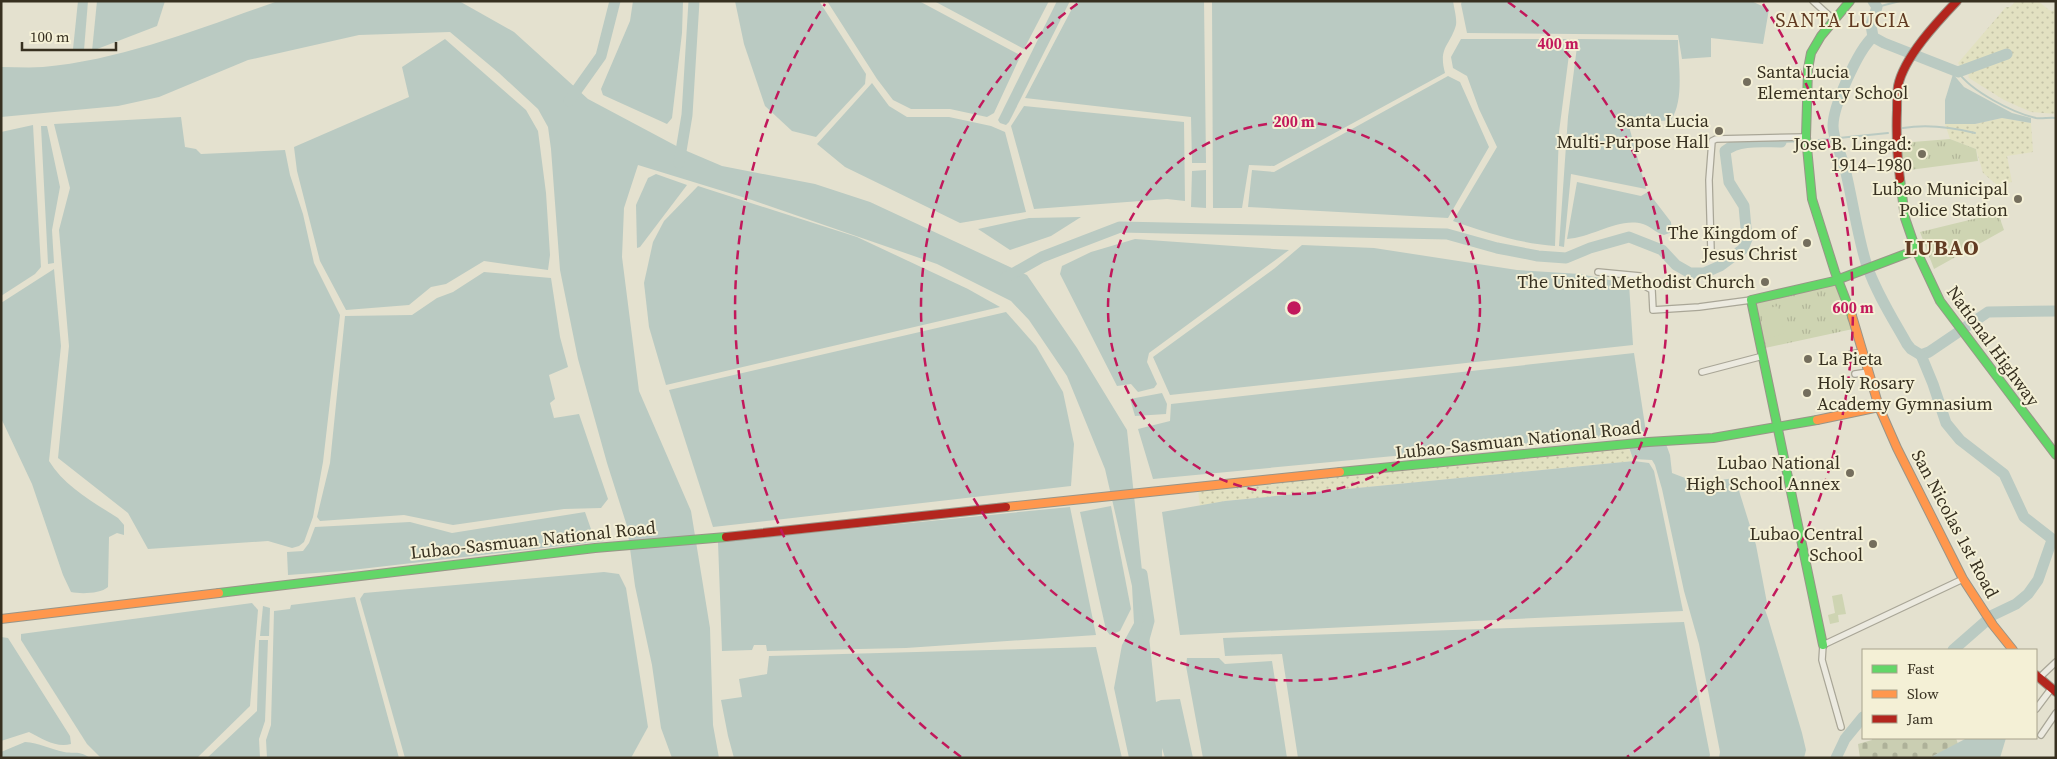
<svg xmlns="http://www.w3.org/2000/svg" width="2057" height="759" viewBox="0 0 2057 759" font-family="'Source Serif 4',serif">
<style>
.farmland{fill:url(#farmland-dots)}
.grass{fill:url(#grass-tufts)}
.cemetery{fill:url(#cemetery-stones)}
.garden{fill:#ced4b2}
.water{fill:#bacac2}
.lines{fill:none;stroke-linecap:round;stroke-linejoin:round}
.stream{stroke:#bacac2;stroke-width:2}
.river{stroke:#bacac2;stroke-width:11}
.street-casing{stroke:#a9a697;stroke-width:8}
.fast-casing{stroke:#999588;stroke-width:10}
.slow-casing{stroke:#999588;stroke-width:10}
.jam-casing{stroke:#999588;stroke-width:10}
.street{stroke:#eceae0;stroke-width:5.5}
.fast{stroke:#63d668;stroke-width:8}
.slow{stroke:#ff974d;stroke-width:8}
.jam{stroke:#b3261e;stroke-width:8}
.ring{fill:none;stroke:#c2185b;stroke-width:2.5;stroke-dasharray:9 6}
.poi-dot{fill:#746e5d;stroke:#f4f0d6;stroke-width:2}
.labels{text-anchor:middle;stroke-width:4;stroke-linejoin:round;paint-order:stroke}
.poi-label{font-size:18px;fill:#373020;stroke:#f4f0d6;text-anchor:end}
.street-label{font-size:18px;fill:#373020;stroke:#f4f0d6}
.quarter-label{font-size:20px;letter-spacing:1px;fill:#613b22;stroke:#f4f0d6}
.district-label{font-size:22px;font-weight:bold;letter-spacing:1px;fill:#613b22;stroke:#f4f0d6}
.centre{fill:#c2185b;stroke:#f4f0d6;stroke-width:2.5}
.ring-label{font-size:15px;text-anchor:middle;font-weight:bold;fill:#c2185b;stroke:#f4f0d6;stroke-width:4;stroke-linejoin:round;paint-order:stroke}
</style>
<defs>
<pattern id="farmland-dots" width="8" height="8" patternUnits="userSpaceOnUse" patternTransform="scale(1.25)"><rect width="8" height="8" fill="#e2e1c1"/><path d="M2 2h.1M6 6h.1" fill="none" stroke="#c2c1a6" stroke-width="1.8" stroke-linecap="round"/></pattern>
<pattern id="grass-tufts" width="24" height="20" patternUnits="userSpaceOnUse" patternTransform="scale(1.25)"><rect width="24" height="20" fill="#ced4b2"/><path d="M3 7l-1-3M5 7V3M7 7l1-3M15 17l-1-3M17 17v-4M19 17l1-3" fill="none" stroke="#b2b699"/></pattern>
<pattern id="cemetery-stones" width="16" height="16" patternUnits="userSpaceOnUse" patternTransform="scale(1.25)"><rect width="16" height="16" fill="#caceb2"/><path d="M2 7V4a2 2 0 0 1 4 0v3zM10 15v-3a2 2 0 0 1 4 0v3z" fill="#aeb199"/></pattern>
</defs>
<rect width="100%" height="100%" fill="#e4e1cf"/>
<g class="farmland">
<polygon points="2016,1 2038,1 2049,10 2053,11 2056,7 2056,114 2031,112 2004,100 1969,78 1968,72 2009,57 2008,49 1960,66 1958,63 2006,7 2010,7"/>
<polygon points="2002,118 2031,123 2033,152 2007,156 2012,182 1997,185 1983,173 1976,149 1950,139 1945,124 1975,124"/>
<polygon points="1628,447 1634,461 1225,501 1200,506 1198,490"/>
</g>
<g class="grass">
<polygon points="1950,139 1976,149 1978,161 1902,171 1900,143"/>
<polygon points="1998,213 2004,230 1934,269 1920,232"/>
<polygon points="1829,285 1836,285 1840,289 1853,329 1765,348 1756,302"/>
</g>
<polygon class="cemetery" points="1871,738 1956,738 1958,744 1929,758 1860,758 1858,744 1872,740"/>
<g class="garden">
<polygon points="1778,306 1784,334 1766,338 1761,310"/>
<polygon points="1842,594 1846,614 1838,615 1839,622 1830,624 1828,615 1835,613 1832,596"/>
</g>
<g class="water">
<polygon points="78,1 88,1 84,50 73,49"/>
<polygon points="97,1 165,1 157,26 92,51"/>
<path d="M278,1H459L514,32L588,99L682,149L722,166L815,184L870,202L1027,275L1077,348L1127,430L1156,702L1161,700L1180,699L1193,758H1165L1162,748V758H1129L1114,688L1122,645L1134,623L1132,586L1105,469L1067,376L1029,320L1011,301L937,264L752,200L638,165L624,208L622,257L639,391L691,511L710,628L713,725L719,758H672L661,728L652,665L635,586L627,526L607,463L578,359L560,270L551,149L548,127L538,109L499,73L450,32L359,35L248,60L159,97L118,106L1,117V67C15,67 29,68 43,67C123,60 203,27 278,1Z"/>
<polygon points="633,1 683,1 682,33 672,118 667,124 603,95 601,89 630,21"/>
<polygon points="735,1 819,1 866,74 865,84 816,137 792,131 765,106 744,44"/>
<polygon points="827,1 919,1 1020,55 1020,57 994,113 987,117 950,109 911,109 893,100 877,79"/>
<polygon points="934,1 1049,1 1024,49"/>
<polygon points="1057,1 1070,1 1009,122 1006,125 1000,123 998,120"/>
<polygon points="1076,1 1204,1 1206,163 1192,163 1191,117 1025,98"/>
<path d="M1212,1H1453C1454,8 1457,18 1456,25C1450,46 1438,47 1445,73L1274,166L1249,165L1242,208H1213Z"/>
<polygon points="1462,1 1751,1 1769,9 1763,44 1711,38 1711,57 1682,59 1678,35 1467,33 1461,4"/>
<polygon points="445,39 526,110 538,131 546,193 550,255 548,270 484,261 446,284 431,287 409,305 346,310 320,261 297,171 294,147 409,97 402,67"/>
<path d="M1461,39H1571L1559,132L1555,246C1519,243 1487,233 1453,221L1497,147L1479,109L1467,76L1453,68L1451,57Z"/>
<path d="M1578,39L1678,40C1678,64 1685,99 1671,120L1662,121L1637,117L1630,123V130L1646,189L1571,174L1564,247L1559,246L1568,117Z"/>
<polygon points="1953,74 1964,87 2012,113 2031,118 2031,123 2002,118 1975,124 1945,124 1945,100"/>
<polygon points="1448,76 1460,82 1489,147 1448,218 1248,207 1252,170 1274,172"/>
<polygon points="872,83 889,106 907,117 949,117 991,126 1005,132 1026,212 960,223 845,167 817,144"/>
<polygon points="1024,106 1184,122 1185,201 1167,199 1034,209 1011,126"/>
<polygon points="181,117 185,147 196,149 201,154 285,150 290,175 303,214 314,263 340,315 323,462 313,517 304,542 299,546 292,548 268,541 148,549 128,513 58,458 69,346 59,230 70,188 54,124"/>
<polygon points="33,125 41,267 35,274 1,296 1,132"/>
<polygon points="41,126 47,126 60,187 52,230 54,263 48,264"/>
<polygon points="1206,170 1206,208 1191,207 1192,171"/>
<polygon points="656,174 687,185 640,247 637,248 636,205 648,178"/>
<path d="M1577,182L1641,196L1648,192L1671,222L1672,232L1664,235C1656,233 1650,226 1643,224C1618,217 1592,238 1567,239Z"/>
<polygon points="698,186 857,237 968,289 1000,307 666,385 649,327 644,283 653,242 664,221"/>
<polygon points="1081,217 1051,236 1010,250 978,229 1029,218"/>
<polygon points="1135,239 1289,250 1149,353 1147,362 1157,384 1154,388 1138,392 1131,384 1117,386 1060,274 1062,266 1091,252"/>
<polygon points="1302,245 1374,248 1517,270 1580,274 1629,284 1633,345 1170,395 1153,357 1275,268"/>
<path d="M54,269L61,346L49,461C65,487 93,502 118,518L124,525V535L117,533L109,537L108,587C100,594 80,594 71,592L63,575L32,484L1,418V303Z"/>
<polygon points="484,272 551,278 560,337 568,367 549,375 555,399 550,403 554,418 579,414 608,499 601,508 564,509 453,525 404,515 320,521 317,517 330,463 345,316 412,315 437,298 453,292"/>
<polygon points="1006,312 1036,346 1063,392 1074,444 1071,486 713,527 669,390"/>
<polygon points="1634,353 1646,432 1153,479 1138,429 1170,421 1171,404"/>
<polygon points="1162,393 1167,404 1166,414 1135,416 1130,399"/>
<polygon points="1666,444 1670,455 1672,473 1698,483 1735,478 1756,545 1767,603 1764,607 1768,618 1802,733 1806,750 1804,758 1719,758 1720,752 1699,644 1684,591 1662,489 1655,465 1652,460 1633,459 1629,447"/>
<polygon points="1634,461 1649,463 1654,471 1683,611 1180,635 1162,512 1225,501"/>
<polygon points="1111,506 1131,609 1120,631 1110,635 1106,630 1080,512"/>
<polygon points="1070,507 1096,635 906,648 767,651 766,645 754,645 752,650 722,651 718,542"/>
<polygon points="585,512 592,532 603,529 607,535 604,541 343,571 288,575 287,552 303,551 309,543 315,527 410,522 452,533"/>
<polygon points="604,572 619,574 626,588 648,727 631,758 405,758 360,599 364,593"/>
<polygon points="355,597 399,758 267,758 266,740 271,725 274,611 290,609 291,605"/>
<polygon points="252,603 258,610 250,706 197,758 101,758 87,744 21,640 21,634"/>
<polygon points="263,606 270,608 269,636 260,636"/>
<polygon points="1684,622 1710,755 1709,758 1298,758 1282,654 1225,656 1223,638"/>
<path d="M1,637L8,638L70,736L71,744C56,748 43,739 29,732L1,741Z"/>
<polygon points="259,640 268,640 265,721 259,739 260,758 207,758 257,711"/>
<polygon points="1096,647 1122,758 734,758 728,736 721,700 742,697 739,679 767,674 769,656"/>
<polygon points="1187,658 1219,658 1225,664 1272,661 1287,758 1203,758 1186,666"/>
<polygon points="1967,738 2006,738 2000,758 1929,758"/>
<path d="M25,742C39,743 50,749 64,752C75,754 79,750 90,758H1V752Z"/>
</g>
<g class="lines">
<g class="stream">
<polyline points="1877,7 1900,1"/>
<path d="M1958,72C1971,91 2013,113 2036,118C2042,119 2050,117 2056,118"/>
<path d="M1903,128C1927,124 1951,127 1975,133"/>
<polyline points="1809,141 1888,133"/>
<polyline points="1781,142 1804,141"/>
</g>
<g class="river">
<polyline points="1873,1 1877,7 1871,25 1873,37 1884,43 1958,72 2007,54"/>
<path d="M1873,37C1858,50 1833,106 1833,126C1833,140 1842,155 1845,169C1853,201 1857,235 1867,266C1877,294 1893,319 1907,344L1911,349L1921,355L1929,352L1988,312L2056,311"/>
<polyline points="569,101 601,56 615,1"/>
<polyline points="679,163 687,115 694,1"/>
<path d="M1005,278L1042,257L1120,227L1447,234L1497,248L1538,256L1566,258L1590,248L1629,237L1662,250L1676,265L1690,273H1704L1720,266L1743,249L1747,239L1744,206L1729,182L1725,151C1739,139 1763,142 1781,142"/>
<polyline points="1921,355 1933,384 1946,423 1960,440 2004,474 2024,517 2056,542"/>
<polyline points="1142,574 1149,621 1144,639"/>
<polyline points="1953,650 1993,615 2016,604 2028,594 2038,580 2052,540"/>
<polyline points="1836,758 1845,739 1863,717"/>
</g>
<defs>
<g id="street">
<polyline points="1813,1 1833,19"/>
<polyline points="1711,251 1709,180 1712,141 1716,139 1806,137"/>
<polyline points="1598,272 1640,276 1645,286 1652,290 1653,310 1699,307 1751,300"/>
<polyline points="1851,354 1863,352"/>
<polyline points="1702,372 1763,356"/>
<polyline points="1855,374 1868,372"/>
<polyline points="2039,678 2056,662"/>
<polyline points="2036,709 2051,689"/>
<polyline points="1841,727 1822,660 1823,645 1963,579"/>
<polyline points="2041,735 2056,713"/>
</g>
<g id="fast">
<polyline points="1850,1 1821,36 1811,53 1808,69 1806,137 1812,199 1835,272 1852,316"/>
<polyline points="1900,179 1905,218 1916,250 1940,301 2056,455"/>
<polyline points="1340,472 1648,442 1713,438 1817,420"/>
<polyline points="219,593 595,548 726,537"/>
<polyline points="1823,645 1751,300 1834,281 1916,250"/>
</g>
<g id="slow">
<polyline points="1852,316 1879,407 1897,448 1963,579 1993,625 2013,650"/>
<polyline points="1817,420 1879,407"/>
<polyline points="1006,507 1340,472"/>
<polyline points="1,619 219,593"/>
</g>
<g id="jam">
<path d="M1900,179C1897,155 1896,133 1897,110C1897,102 1897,94 1898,86C1904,57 1937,22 1957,1"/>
<polyline points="726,537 1006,507"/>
<polyline points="2036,675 2056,692"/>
</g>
</defs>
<use href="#street" class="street-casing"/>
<use href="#fast" class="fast-casing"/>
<use href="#slow" class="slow-casing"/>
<use href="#jam" class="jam-casing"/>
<use href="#street" class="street"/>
<use href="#fast" class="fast"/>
<use href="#slow" class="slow"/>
<use href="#jam" class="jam"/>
</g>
<g class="ring">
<circle cx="1294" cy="308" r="186"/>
<path d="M1508 2A373 373 0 1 1 1080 2"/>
<path d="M961 757A559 559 0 0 1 825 4M1763 4A559 559 0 0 1 1627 757"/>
</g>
<g class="poi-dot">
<circle cx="1747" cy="82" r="5"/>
<circle cx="1719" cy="131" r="5"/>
<circle cx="1922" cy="154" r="5"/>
<circle cx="2018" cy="199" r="5"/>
<circle cx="1807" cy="243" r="5"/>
<circle cx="1765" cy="282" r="5"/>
<circle cx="1808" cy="359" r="5"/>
<circle cx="1807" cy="393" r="5"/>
<circle cx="1850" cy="473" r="5"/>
<circle cx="1873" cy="544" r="5"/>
</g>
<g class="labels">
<g class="poi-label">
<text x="1757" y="78" text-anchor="start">Santa Lucia<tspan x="1757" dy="21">Elementary School</tspan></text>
<text x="1709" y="127">Santa Lucia<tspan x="1709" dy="21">Multi-Purpose Hall</tspan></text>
<text x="1912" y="150">Jose B. Lingad:<tspan x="1912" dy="21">1914–1980</tspan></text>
<text x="2008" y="195">Lubao Municipal<tspan x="2008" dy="21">Police Station</tspan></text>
<text x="1797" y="239">The Kingdom of<tspan x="1797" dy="21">Jesus Christ</tspan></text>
<text x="1755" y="288">The United Methodist Church</text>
<text x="1818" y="365" text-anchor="start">La Pieta</text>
<text x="1817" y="389" text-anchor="start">Holy Rosary<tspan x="1817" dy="21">Academy Gymnasium</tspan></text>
<text x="1840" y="469">Lubao National<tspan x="1840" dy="21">High School Annex</tspan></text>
<text x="1863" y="540">Lubao Central<tspan x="1863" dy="21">School</tspan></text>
</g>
<g class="street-label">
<text transform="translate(1993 346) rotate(54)" y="6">National Highway</text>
<text transform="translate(1518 440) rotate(-6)" y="6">Lubao-Sasmuan National Road</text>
<text transform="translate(1955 524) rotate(62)" y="6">San Nicolas 1st Road</text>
<text transform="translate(533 540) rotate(-6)" y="6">Lubao-Sasmuan National Road</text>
</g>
<g class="quarter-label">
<text x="1843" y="27">SANTA LUCIA</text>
</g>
<g class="district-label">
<text x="1942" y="255">LUBAO</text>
</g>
</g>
<circle cx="1294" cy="308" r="8" class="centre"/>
<g class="ring-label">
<text x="1558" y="49">400 m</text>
<text x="1294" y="127">200 m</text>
<text x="1853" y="313">600 m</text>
</g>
<rect width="2057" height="759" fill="none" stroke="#373020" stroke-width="5"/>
<rect x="1862" y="649" width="175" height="90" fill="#f4f0d6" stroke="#a8a38d"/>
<rect x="1872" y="665" width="25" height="8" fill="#63d668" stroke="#a8a38d"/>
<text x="1907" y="674" font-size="15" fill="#373020">Fast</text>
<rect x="1872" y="690" width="25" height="8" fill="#ff974d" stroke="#a8a38d"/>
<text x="1907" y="699" font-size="15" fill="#373020">Slow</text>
<rect x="1872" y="715" width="25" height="8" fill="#b3261e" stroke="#a8a38d"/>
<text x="1907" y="724" font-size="15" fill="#373020">Jam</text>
<path d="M22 42v8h94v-8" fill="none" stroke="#373020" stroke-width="2.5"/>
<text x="30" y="42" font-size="15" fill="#373020" stroke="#f4f0d6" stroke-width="4" paint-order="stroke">100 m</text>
</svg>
